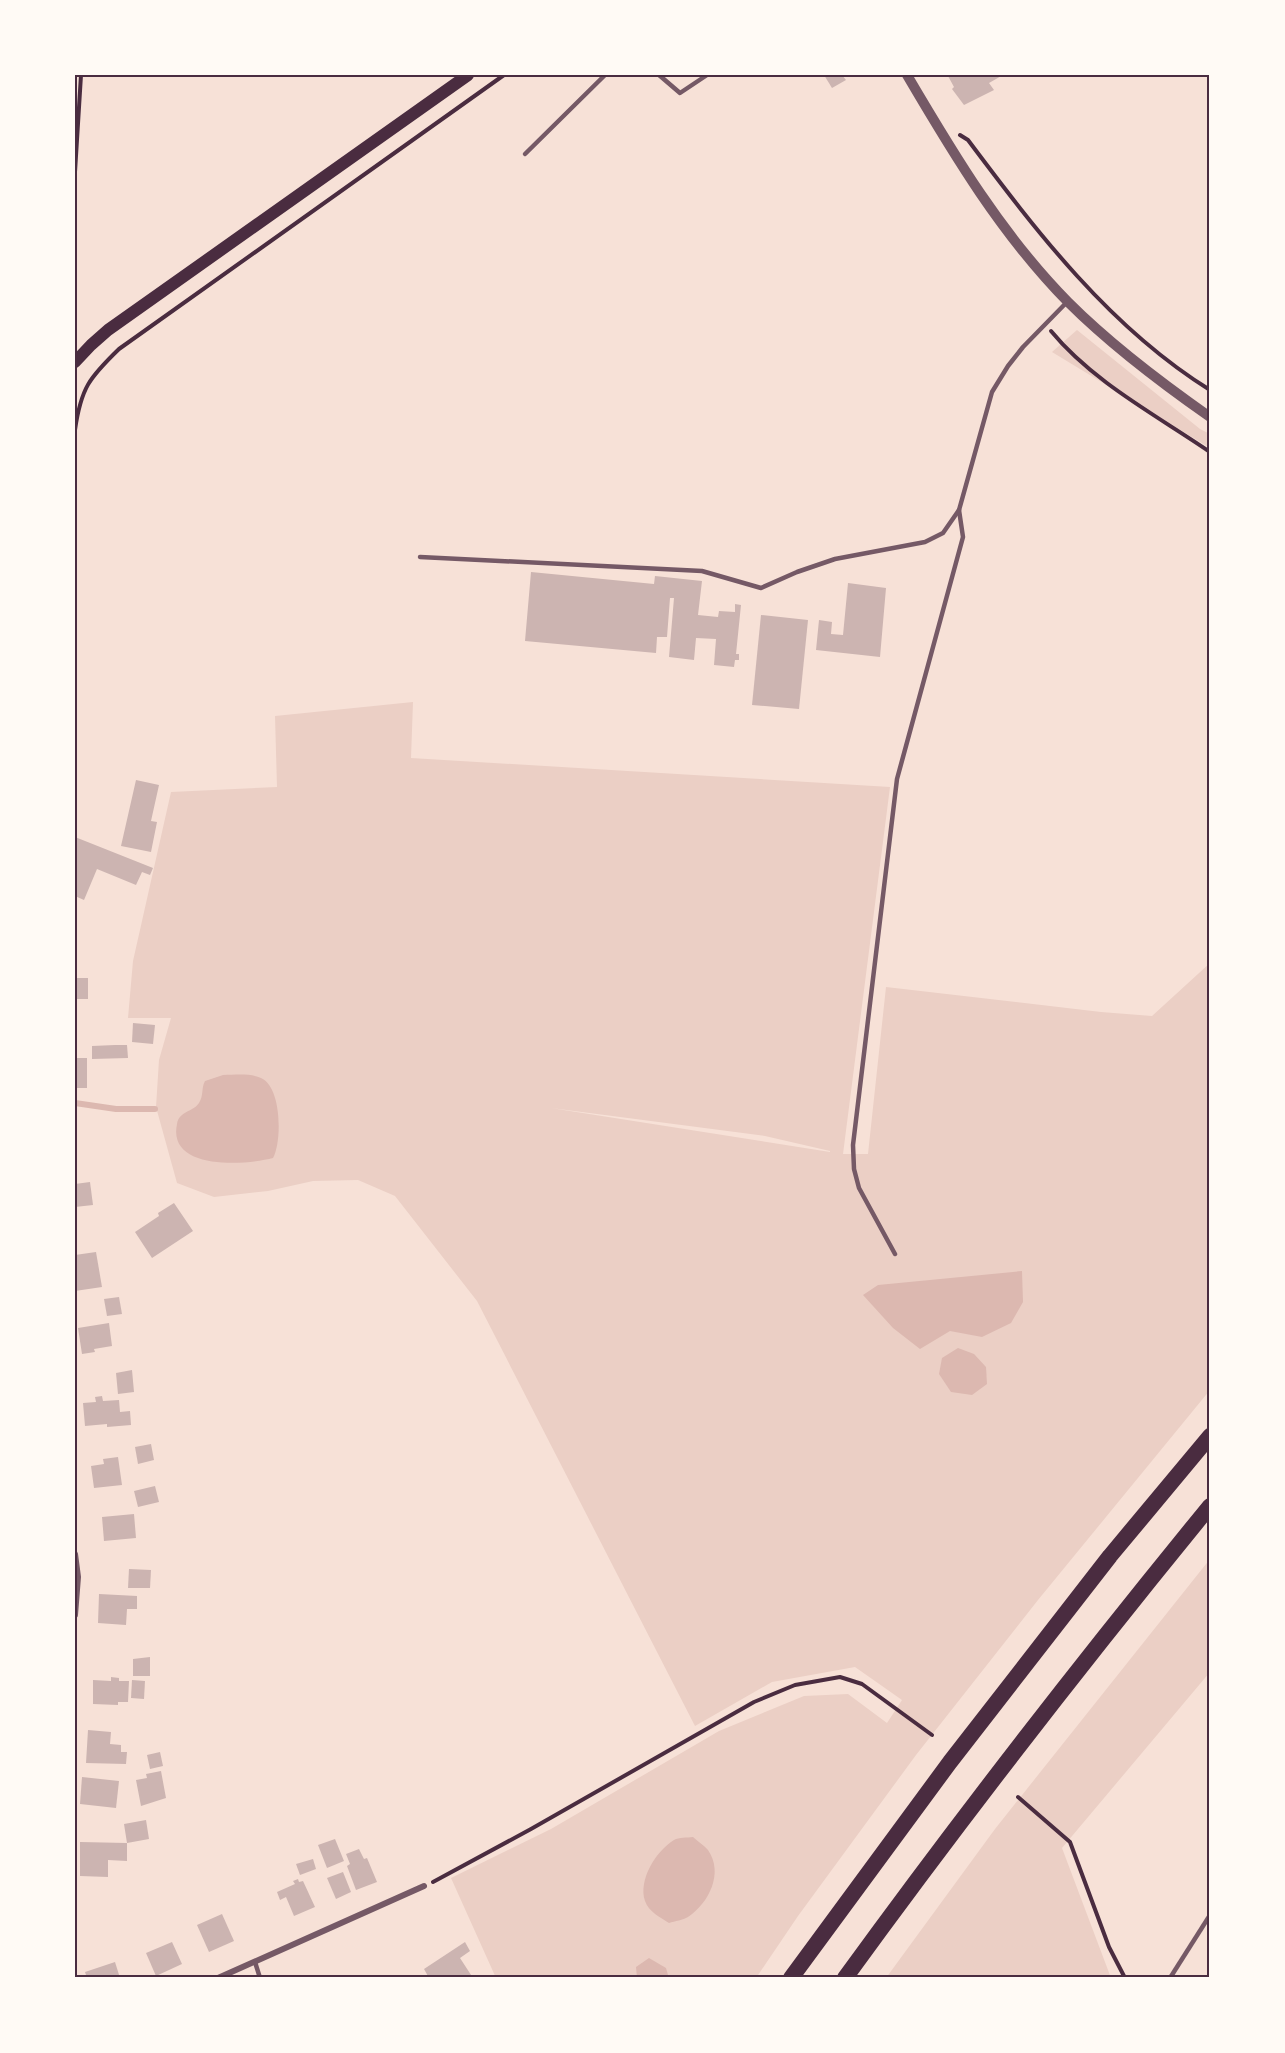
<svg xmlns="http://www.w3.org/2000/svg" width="1285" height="2053" viewBox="0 0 1285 2053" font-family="'IBM Plex Serif',serif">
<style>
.green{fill:#ebcfc5;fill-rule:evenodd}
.water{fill:#dcb8b0}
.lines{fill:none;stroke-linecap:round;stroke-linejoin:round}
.stream{stroke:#dcb8b0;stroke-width:6}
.building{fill:#ccb4b1}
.path{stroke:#4a2c40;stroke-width:4}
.service{stroke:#755966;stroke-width:4.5}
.minor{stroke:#755966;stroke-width:6}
.tertiary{stroke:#755966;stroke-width:10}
.secondary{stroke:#4a2c40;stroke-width:12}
.motorway{stroke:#4a2c40;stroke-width:16}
.neatline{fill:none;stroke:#4a2c40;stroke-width:2}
</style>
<rect width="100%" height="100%" fill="#f7e1d7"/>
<g class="green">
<polygon points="1077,330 1200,429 1210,434 1210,448 1052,352"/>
<path d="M413,702L411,758L890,787L843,1154H868L886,987L1101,1012L1152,1016L1210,963V1390L1038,1600L916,1755L798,1916L756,1978H496L451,1878L551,1829L719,1731L804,1696L848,1694L887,1723L902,1700L855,1667L772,1682L695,1726L477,1301L395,1196L358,1180L313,1181L268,1191L214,1197L177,1183L156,1107L159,1060L171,1018H128L133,961L171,792L277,787L275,716ZM551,1108L765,1136L830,1151V1152Z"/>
<polygon points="1210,1559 1210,1672 1062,1848 1111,1978 886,1978 995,1829"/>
</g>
<g class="water">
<path d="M223,1075C235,1075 250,1073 261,1078C282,1087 282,1142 273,1158C247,1165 167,1171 177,1124C179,1111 193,1112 199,1103C204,1095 201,1088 205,1081Z"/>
<polygon points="1022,1271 1023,1302 1011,1323 982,1337 950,1331 920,1349 893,1328 863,1295 878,1285"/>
<polygon points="958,1348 974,1354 986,1367 987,1384 972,1395 951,1392 939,1374 942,1358"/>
<path d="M693,1837C697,1841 704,1845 708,1850C724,1873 709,1903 688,1917C683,1920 675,1921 669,1923C661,1918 648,1911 645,1901C638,1880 656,1851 674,1840C679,1837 687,1838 693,1837Z"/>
<polygon points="649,1958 666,1968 668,1975 667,1978 637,1978 636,1967"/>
</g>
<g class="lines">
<polyline class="stream" points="75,1103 116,1109 155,1109"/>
</g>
<g class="building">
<polygon points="824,75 842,75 846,80 832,88"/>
<polygon points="949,75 1003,75 989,83 994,90 964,105 952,89 954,87 948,76"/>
<polygon points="531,572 654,584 655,576 702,581 698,615 718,617 719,611 735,612 735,604 741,605 736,654 739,654 739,660 735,660 734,667 714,665 716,639 696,638 694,660 669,657 674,598 670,598 667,637 657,637 656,653 525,641"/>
<polygon points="848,583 886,588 880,657 816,650 819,620 832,622 831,634 843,635"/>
<polygon points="761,615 808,620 799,709 752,705"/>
<polygon points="136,780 159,785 151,821 157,822 151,852 121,846"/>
<polygon points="75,837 153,868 150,875 142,872 136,885 97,869 84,900 75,896"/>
<rect x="75" y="978" width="13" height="21"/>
<polygon points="133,1023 155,1025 153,1044 132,1042"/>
<polygon points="115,1045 127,1045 128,1058 92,1059 92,1046"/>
<rect x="75" y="1058" width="12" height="30"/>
<polygon points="90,1182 93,1205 75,1207 75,1184"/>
<polygon points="174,1203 193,1231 152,1258 135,1232 159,1216 158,1213"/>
<polygon points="96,1252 102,1287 75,1291 75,1255"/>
<polygon points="119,1297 122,1314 107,1316 104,1299"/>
<polygon points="109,1323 112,1346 94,1349 95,1352 82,1354 78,1328"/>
<polygon points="132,1370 134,1392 118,1394 116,1373"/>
<polygon points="102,1396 103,1401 119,1400 120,1412 130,1411 131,1425 107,1427 107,1424 85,1426 83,1403 96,1402 95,1397"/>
<polygon points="151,1444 154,1460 138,1464 135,1447"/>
<polygon points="118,1457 122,1485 94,1488 91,1466 104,1464 103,1459"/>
<polygon points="155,1486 159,1502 138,1507 134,1491"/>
<polygon points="134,1514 136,1538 104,1541 102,1517"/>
<polygon points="129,1569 151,1570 150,1588 128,1588"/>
<polygon points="99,1594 137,1596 137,1609 127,1609 126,1625 98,1623"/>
<polygon points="150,1657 150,1676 133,1676 133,1659"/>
<polygon points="111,1677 119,1678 119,1681 129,1681 128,1702 118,1702 118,1705 93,1704 93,1680 111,1681"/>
<polygon points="132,1680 145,1681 144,1699 131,1698"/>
<polygon points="88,1730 111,1732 110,1744 121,1745 121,1752 127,1752 126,1764 86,1763"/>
<polygon points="160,1752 163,1766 150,1769 147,1755"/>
<polygon points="161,1771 166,1798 141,1806 136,1780 147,1778 146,1774"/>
<polygon points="82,1777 119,1781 116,1808 80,1804"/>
<polygon points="146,1820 149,1839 127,1843 127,1861 108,1860 108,1877 80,1876 80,1842 127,1843 124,1824"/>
<polygon points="335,1839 344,1861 327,1868 318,1845"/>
<polygon points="359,1849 364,1859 367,1858 377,1882 356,1890 347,1866 350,1864 346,1854"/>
<polygon points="313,1859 316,1869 300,1875 296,1864"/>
<polygon points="343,1872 351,1892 336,1899 327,1878"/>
<polygon points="298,1879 299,1882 303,1881 315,1907 294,1916 286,1897 280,1900 277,1892 295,1884 293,1881"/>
<polygon points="222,1914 234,1941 209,1952 197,1925"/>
<polygon points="172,1942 182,1964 156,1976 146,1953"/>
<polygon points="465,1942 470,1951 460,1958 473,1978 429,1978 424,1969"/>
<polygon points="115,1962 120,1978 87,1978 85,1972"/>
</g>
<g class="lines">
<g class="path">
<path d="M960,135L968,140C1037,232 1110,328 1210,390"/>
<polyline points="75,172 81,75"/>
<path d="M1051,331C1093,382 1156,415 1210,452"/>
<path d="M75,430C81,388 89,378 119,349L504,75"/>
<polyline points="1018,1797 1070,1842 1109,1947 1125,1978"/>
<polyline points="433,1882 531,1829 754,1702 795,1685 840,1677 862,1684 932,1735"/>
</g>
<g class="service">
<polyline points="659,75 680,93 707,75"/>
<polyline points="525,154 605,75"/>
<polyline points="420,557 702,571 761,588 797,572 835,559 925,542 943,533 959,510"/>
<polyline points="895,1254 859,1188 854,1169 853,1145 897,779 963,537 959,510 992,392 1008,366 1023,347 1067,302"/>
<polyline points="255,1962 260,1978"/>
<polyline points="1170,1978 1210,1915"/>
</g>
<g class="minor">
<polyline points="75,1554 78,1577 75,1615"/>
<polyline points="218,1978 424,1886"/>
</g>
<path class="tertiary" d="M907,75C954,155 1002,235 1068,302C1111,345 1160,382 1210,417"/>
<polyline class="secondary" points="75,362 91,345 108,330 468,75"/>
<g class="motorway">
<polyline points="791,1978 950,1762 1110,1556 1210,1436"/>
<path d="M845,1978C962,1817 1084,1660 1210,1506"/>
</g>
</g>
<rect width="1285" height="2053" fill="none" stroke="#fffaf5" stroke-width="153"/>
<rect x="76" y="76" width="1132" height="1900" class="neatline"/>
</svg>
